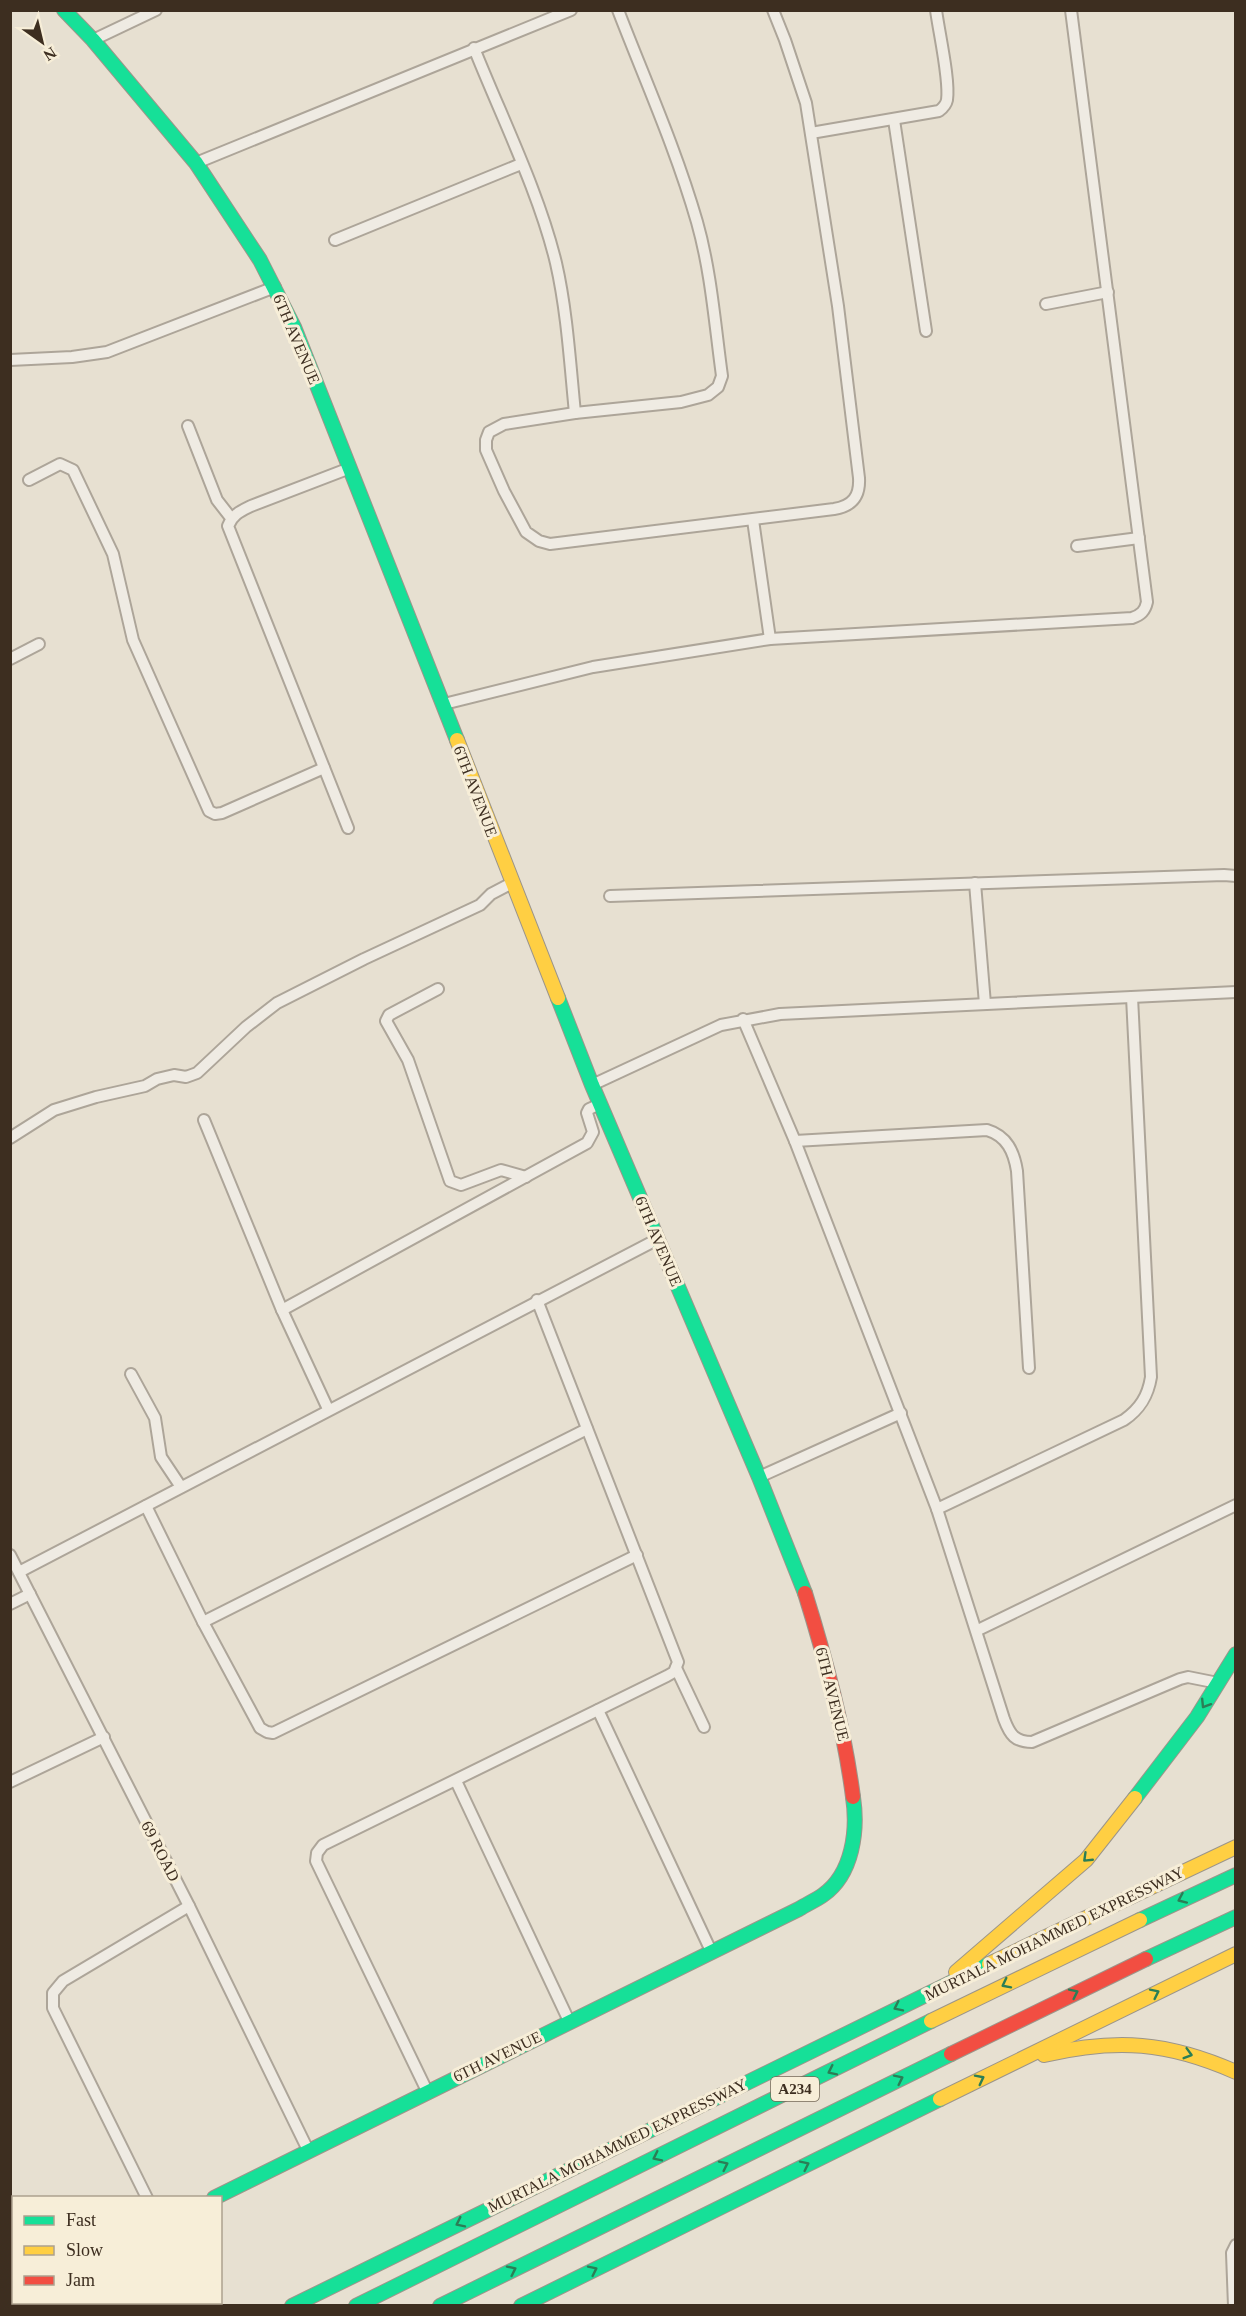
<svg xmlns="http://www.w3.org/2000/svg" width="1246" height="2316" viewBox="0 0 1246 2316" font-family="Georgia,serif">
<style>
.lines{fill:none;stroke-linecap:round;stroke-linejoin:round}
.street-casing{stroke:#ada599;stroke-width:14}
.fast-casing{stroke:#9c958a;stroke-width:16}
.slow-casing{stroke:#9c958a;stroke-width:16}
.jam-casing{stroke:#9c958a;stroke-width:16}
.street{stroke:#efebe3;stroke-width:10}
.fast{stroke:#16e098;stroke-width:14}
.slow{stroke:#ffcf43;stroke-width:14}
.jam{stroke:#f24e42;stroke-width:14}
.oneway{stroke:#2b7e56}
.labels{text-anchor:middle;stroke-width:6;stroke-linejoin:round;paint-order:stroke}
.shield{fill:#f7eed8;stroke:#756857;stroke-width:1.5}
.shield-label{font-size:15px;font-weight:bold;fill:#3d2e20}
.street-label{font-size:16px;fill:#3d2e20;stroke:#f7eed8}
</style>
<rect width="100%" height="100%" fill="#e7e0d1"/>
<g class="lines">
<defs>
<g id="street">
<path d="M618,10C645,80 676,149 697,222C711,271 715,325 722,376L718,387L708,395L681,402L575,413L504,424L489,432L486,440V450L504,491L526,532L539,541L550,544L834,509C853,506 860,496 859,478L838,306L806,103L785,40L773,10"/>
<polyline points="93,40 156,10"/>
<path d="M474,48C501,116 539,192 556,263C567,311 570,363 575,413"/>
<polyline points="894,120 926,331"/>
<path d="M811,133L939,111C943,108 946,105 947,100C950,80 939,33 936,10"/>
<polyline points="196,163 571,10"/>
<polyline points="335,240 521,164"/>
<polyline points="1046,304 1108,292"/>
<polyline points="10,360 72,357 107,352 275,287"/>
<polyline points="188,426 217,500 231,518"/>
<polyline points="29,480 60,464 73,470 113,554 133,640 209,811 215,814 222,813 324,768"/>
<polyline points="753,520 770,639"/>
<polyline points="1077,546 1139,538"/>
<polyline points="10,659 39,644"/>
<path d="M444,704L593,667L770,639L1132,618C1141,615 1145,611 1147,602L1071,10"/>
<path d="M348,828L228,526C233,514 241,511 251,506L350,468"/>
<polyline points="975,883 985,1004"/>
<polyline points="610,896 1224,875 1236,876"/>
<polyline points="438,989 389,1015 386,1021 408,1060 450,1181 461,1185 501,1170 526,1177"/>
<path d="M743,1019L795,1141L937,1509L1004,1719C1010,1735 1015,1742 1032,1742L1180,1679L1188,1677L1218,1683"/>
<polyline points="592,1085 721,1025 780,1014 1236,992"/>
<polyline points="204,1120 282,1310 328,1409"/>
<polyline points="10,1138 54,1110 96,1097 145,1086 157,1079 174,1075 186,1077 197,1073 246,1027 277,1003 364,959 480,905 491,894 512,883"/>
<path d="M795,1141L987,1130C1007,1136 1014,1152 1017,1171L1029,1368"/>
<polyline points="282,1310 587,1143 593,1132 587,1113 589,1109 600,1104"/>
<polyline points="131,1374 155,1418 161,1457 181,1487"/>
<polyline points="759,1477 901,1413"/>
<polyline points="146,1506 203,1622 260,1728 267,1732 273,1733 637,1555"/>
<path d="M937,1509L1124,1420C1140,1409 1148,1396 1151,1377L1132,997"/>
<polyline points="10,1555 189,1906 308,2150"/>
<polyline points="19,1572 658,1239"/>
<polyline points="10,1604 30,1594"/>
<polyline points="203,1622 587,1429"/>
<polyline points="978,1630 1236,1505"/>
<polyline points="676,1668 704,1727"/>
<polyline points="598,1710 711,1951"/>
<polyline points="456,1781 569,2021"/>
<polyline points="10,1782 104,1737"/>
<polyline points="427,2091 316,1861 317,1853 323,1845 667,1676 674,1672 678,1662 537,1300"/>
<polyline points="147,2198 53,2008 53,1993 63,1981 189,1906"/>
<polyline points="1234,2306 1232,2253 1236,2245"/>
</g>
<g id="fast">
<polyline points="64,10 93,40 196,163 260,260 294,327 457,740"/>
<polyline points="558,998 592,1085 759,1477 805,1593"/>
<polyline points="1135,1798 1197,1717 1236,1654"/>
<polyline points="1140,1920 1236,1875"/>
<polyline points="1146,1959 1236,1917"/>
<path d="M214,2198L799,1909C807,1904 816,1900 823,1895C853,1874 858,1830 853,1797"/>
<polyline points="10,2299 14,2298"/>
<polyline points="292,2306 989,1964"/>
<polyline points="356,2306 931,2021"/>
<polyline points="440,2306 951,2054"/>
<polyline points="521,2306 940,2099"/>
</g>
<g id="slow">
<polyline points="457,740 558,998"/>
<polyline points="989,1964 1236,1847"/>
<polyline points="956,1972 1086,1860 1135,1798"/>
<polyline points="931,2021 1140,1920"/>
<path d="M1044,2055C1117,2038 1168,2042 1236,2072"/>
<polyline points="940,2099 1236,1954"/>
</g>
<g id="jam">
<path d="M805,1593C826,1660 844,1727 853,1797"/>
<polyline points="951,2054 1146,1959"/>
</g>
</defs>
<use href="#street" class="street-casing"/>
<use href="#fast" class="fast-casing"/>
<use href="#slow" class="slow-casing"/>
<use href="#jam" class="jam-casing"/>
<use href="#street" class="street"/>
<use href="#fast" class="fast"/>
<use href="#slow" class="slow"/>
<use href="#jam" class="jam"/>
</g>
<defs><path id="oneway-chevron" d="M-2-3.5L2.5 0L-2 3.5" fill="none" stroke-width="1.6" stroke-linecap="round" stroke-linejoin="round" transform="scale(1.5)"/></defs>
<g class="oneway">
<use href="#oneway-chevron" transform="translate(1205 1704) rotate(122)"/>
<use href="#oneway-chevron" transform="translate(1087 1858) rotate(136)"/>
<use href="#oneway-chevron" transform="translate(1182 1899) rotate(156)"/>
<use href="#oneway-chevron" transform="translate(1006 1984) rotate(153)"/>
<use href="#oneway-chevron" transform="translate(1074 1993) rotate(-26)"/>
<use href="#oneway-chevron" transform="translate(1155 1993) rotate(-26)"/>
<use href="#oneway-chevron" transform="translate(898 2007) rotate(154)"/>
<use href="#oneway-chevron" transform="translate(1188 2054) rotate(16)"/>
<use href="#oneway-chevron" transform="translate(832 2071) rotate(154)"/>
<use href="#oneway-chevron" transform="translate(899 2079) rotate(-26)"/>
<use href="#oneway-chevron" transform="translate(980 2079) rotate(-27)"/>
<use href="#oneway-chevron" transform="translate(657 2157) rotate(154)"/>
<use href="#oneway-chevron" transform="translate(724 2165) rotate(-26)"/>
<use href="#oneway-chevron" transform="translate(805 2165) rotate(-26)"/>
<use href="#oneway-chevron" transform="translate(460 2223) rotate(154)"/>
<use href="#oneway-chevron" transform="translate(512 2270) rotate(-26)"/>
<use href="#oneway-chevron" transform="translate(593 2270) rotate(-26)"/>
</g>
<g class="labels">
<rect class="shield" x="771" y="2077" width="48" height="24" rx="4.5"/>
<g class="shield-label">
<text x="795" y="2094">A234</text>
</g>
<g class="street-label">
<text transform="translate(297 339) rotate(67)" y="6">6TH AVENUE</text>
<text transform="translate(476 791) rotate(69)" y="6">6TH AVENUE</text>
<text transform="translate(659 1241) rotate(67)" y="6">6TH AVENUE</text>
<text transform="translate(833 1694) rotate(76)" y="6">6TH AVENUE</text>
<text transform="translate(161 1851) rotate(63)" y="6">69 ROAD</text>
<text transform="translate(1054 1933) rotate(-26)" y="6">MURTALA MOHAMMED EXPRESSWAY</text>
<text transform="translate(497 2056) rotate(-26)" y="6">6TH AVENUE</text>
<text transform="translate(617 2145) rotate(-26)" y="6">MURTALA MOHAMMED EXPRESSWAY</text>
</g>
</g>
<rect width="1246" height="2316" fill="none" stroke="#3d2e20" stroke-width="24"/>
<rect x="12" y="2196" width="210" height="108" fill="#f7eed8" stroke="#ada18e" stroke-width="1.5"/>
<rect x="24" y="2216" width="30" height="9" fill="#16e098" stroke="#ada18e" stroke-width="1.5"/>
<text x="66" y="2226" font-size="18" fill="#3d2e20">Fast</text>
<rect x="24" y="2246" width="30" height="9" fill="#ffcf43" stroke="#ada18e" stroke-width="1.5"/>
<text x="66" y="2256" font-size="18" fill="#3d2e20">Slow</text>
<rect x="24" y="2276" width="30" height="9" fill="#f24e42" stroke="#ada18e" stroke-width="1.5"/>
<text x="66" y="2286" font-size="18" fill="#3d2e20">Jam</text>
<g transform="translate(42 42) rotate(146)" stroke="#f7eed8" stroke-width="4.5" paint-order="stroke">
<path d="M0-4.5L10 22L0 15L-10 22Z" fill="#3d2e20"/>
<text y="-9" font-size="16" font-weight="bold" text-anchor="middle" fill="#3d2e20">N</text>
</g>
</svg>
